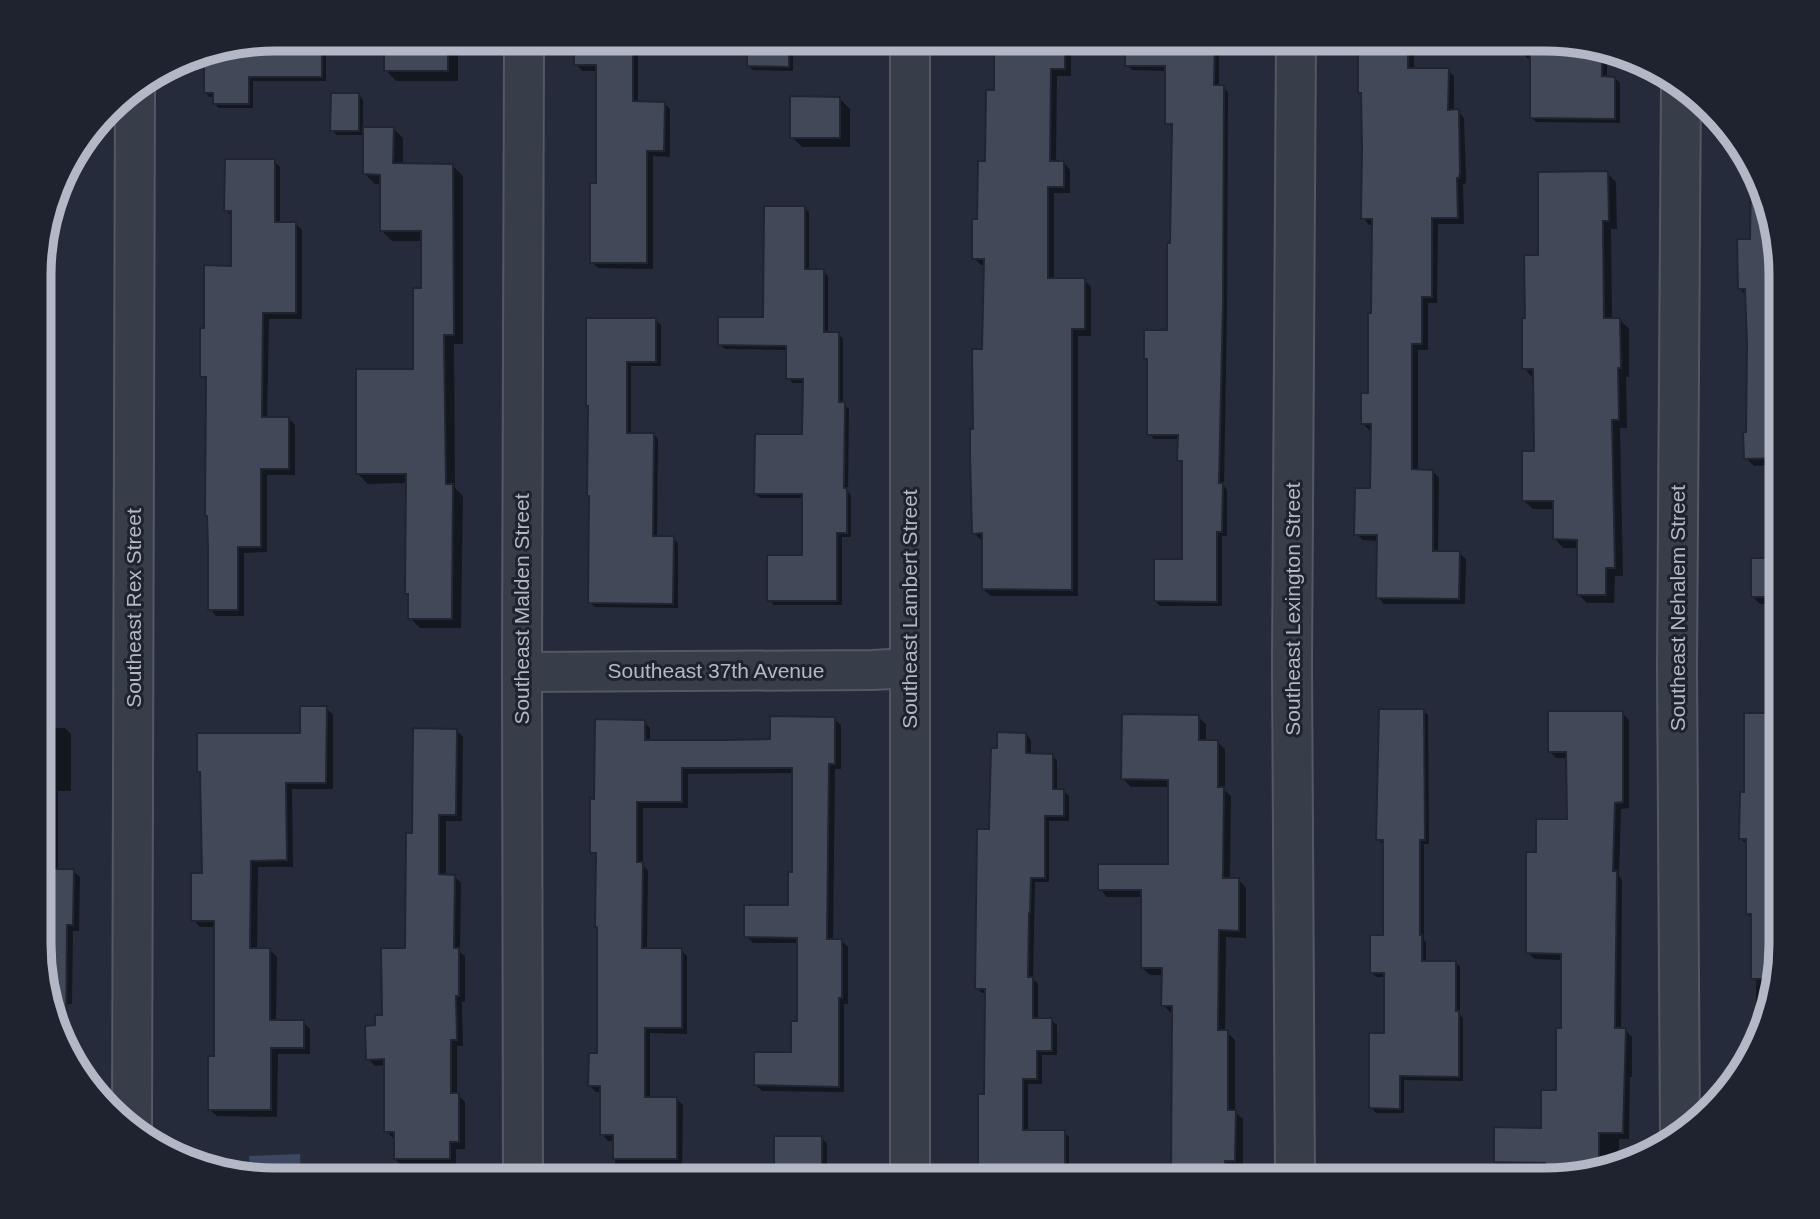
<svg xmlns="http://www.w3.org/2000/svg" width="1820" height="1219" viewBox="0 0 1820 1219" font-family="Arial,sans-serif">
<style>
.water{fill:#3c4762}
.shadow{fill:#0007}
.building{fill:#414959;stroke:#202531;stroke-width:2}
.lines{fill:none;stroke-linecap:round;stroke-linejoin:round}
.minor-casing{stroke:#545865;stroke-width:42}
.minor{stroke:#383d4a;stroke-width:38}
.labels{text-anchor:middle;stroke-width:6;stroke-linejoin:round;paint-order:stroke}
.street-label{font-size:21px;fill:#b4b8c6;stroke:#1e232f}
.rim{fill:none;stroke:#b4b8c6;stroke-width:9}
</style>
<rect width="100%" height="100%" fill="#252b3a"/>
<polygon class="water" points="300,1154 301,1179 267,1179 250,1177 249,1156"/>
<g class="shadow">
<polygon points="386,39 458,39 458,81 396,81 386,70"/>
<polygon points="576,39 634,39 638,42 638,103 664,103 670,109 670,157 653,156 653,269 598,268 592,262 598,185 598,71 582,71 576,64"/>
<polygon points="749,39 793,39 793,71 753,70 748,65"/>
<polygon points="996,39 1071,39 1071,76 1057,76 1056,162 1063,162 1070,170 1070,193 1054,193 1054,280 1084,280 1091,287 1091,336 1078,336 1078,596 991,596 983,589 983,540 981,540 974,533 974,431 984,351 985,265 981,265 974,258 996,92"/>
<polygon points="1127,39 1219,39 1219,87 1223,87 1228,92 1227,309 1224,486 1227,490 1227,536 1222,536 1222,606 1160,606 1155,601 1184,561 1184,464 1179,460 1180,439 1154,439 1149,434 1149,363 1145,359 1169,332 1172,245 1173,128 1167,123 1167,71 1132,70 1127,65"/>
<polygon points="1360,39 1409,39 1414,43 1414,70 1448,70 1454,76 1454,111 1458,111 1464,118 1466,180 1465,184 1463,184 1464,224 1438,224 1437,303 1428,303 1428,350 1418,350 1418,471 1433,471 1439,478 1438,553 1459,553 1466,559 1465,604 1384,604 1378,597 1378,541 1363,540 1356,534 1372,490 1373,430 1369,430 1363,423 1370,395 1374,225 1369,225 1363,218 1363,96 1360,92"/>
<polygon points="1523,39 1546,39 1607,48 1607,78 1615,78 1620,83 1620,123 1536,122 1531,117 1531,59 1528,59 1523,54"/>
<polygon points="321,45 326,50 326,81 253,81 253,108 219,108 214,103 214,97 210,97 205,92 216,62"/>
<polygon points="359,95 363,100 363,128 393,128 403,138 403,165 453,166 463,176 463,344 454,344 455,488 463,496 461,628 420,628 410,618 410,596 407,593 408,483 368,484 358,474 415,371 423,289 423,241 392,241 382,231 382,184 375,184 365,174 365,135 337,135 332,131"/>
<polygon points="839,98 850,109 850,147 802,147 792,137"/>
<polygon points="274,161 280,167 280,223 295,223 302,230 302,319 269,319 267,419 289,419 295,425 295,475 267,475 267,552 244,553 244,616 216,616 210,609 208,382 202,376 205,330 233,268 233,217 226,211"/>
<polygon points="1752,165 1781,259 1781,604 1760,604 1752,596 1771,560 1772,465 1754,466 1746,458 1748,434 1747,296 1739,288 1752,240"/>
<polygon points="1607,173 1616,182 1617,229 1611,229 1612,320 1620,320 1629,329 1629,377 1626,377 1627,428 1620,428 1623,576 1615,576 1614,603 1587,603 1578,594 1579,548 1563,548 1555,539 1555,509 1533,509 1524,501 1536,452 1535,377 1532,377 1524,368 1527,320 1540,257"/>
<polygon points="805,208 809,212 809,271 823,271 828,276 828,334 838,334 843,339 843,404 849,409 848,492 851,495 851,537 842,537 842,605 774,605 769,600 804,557 804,498 760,498 755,494 804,436 804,383 793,383 788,378 788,350 725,349 720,344 765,318"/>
<polygon points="656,320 661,325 661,366 631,366 631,434 653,434 658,439 657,538 673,538 678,543 678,608 595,607 590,603 590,407"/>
<polygon points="326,708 333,715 333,789 292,789 293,867 258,867 257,950 270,950 277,957 276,1022 303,1022 310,1029 310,1054 278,1054 277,1117 217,1116 209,1109 216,1058 216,927 200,927 193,920 203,875 202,774 199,772 302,735"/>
<polygon points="1423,711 1428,715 1429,844 1424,844 1424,940 1426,942 1426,962 1455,962 1460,967 1460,1015 1463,1018 1463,1081 1404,1080 1404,1113 1376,1113 1371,1108 1385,1035 1385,977 1376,977 1371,972 1385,937 1385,844 1382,844 1378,839"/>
<polygon points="1622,713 1629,720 1629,808 1621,809 1619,876 1622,880 1621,1030 1625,1030 1632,1037 1632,1077 1630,1077 1629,1139 1619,1139 1619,1162 1561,1180 1362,1180 1362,1179 1431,1179 1431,1168 1495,1168 1495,1129 1543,1129 1558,1092 1562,1030 1562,960 1535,959 1528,953 1538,854 1568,821 1568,758 1556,758 1549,751"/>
<polygon points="1746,715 1781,715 1781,960 1756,1035 1756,981 1753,978 1753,919 1747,914 1747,845 1741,839 1746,794"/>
<polygon points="1198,717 1206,724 1206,742 1217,742 1225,749 1225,791 1231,796 1230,880 1239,880 1246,888 1246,938 1226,937 1225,1032 1227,1032 1235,1040 1235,1112 1243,1119 1243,1168 1232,1168 1232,1180 1161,1180 1161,1174 1173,1174 1173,1013 1171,1013 1163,1005 1163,975 1150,975 1142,968 1142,897 1107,897 1100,889 1170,866 1170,787 1131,787 1123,779"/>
<polygon points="834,719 841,725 841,769 835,769 833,941 842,941 848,947 848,1004 844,1004 844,1092 762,1091 756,1085 792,1054 799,1022 799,943 753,943 746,936 790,907 794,874 794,773 688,774 688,808 643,808 643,865 648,871 647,950 681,950 687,956 687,1034 650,1033 650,1098 677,1099 683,1105 682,1175 708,1176 712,1180 615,1180 615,1141 608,1141 602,1134 602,1092 596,1092 590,1086 599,1055 598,857 592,852 596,800 644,721 650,728 650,742 771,741"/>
<polygon points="40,728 65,728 71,734 71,791 58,791 58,871 73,871 80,877 79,931 73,931 72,1004 58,1004 58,1026 40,975"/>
<polygon points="456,730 463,737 462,821 446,821 446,876 454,876 461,883 460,952 465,956 465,1002 462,1002 463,1046 457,1046 457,1094 465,1102 465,1149 456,1149 456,1166 402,1166 395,1159 396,1138 393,1138 386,1131 386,1065 375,1066 368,1059 376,1027 383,1017 407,950 414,835"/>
<polygon points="1026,734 1031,740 1031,755 1052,755 1057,761 1057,791 1063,791 1069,796 1069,821 1049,821 1049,882 1035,882 1033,979 1038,984 1038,1020 1051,1020 1057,1025 1057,1055 1042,1055 1042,1084 1028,1084 1028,1132 1064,1132 1069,1137 1069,1170 1057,1170 1057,1180 980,1180 980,1095 986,1095 987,993 982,993 977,988 991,831"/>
<polygon points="776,1137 821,1137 827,1144 827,1180 775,1180"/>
</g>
<g class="building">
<rect x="384" y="38" width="64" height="33"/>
<polygon points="574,38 633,38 633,101 665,102 664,151 647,151 647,263 590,263 590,183 596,183 596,65 574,65"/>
<polygon points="747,38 789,38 789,67 747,66"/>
<polygon points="994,38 1065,38 1065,69 1051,69 1050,161 1064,161 1064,187 1048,187 1048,278 1085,278 1085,329 1072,329 1072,590 982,589 982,533 972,534 970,455 970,429 973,429 972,349 982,349 984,259 972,259 972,219 977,219 978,161 985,161 986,90 994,90"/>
<polygon points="1125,38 1215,38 1214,85 1224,85 1223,303 1219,483 1223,483 1222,532 1217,532 1217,602 1154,601 1154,559 1182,559 1182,461 1177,461 1178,435 1147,435 1147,359 1144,359 1144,330 1167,330 1167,243 1170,243 1172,124 1165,124 1165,66 1125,66"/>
<polygon points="1358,38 1408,38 1408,68 1449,68 1448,110 1459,109 1460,173 1459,178 1457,178 1458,218 1432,218 1432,297 1422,297 1422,344 1412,344 1412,469 1433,470 1433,551 1460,551 1459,599 1376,598 1377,535 1354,535 1355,488 1370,488 1371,424 1361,424 1361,393 1368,393 1368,313 1371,313 1372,219 1361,219 1362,150 1361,93 1358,93"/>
<polygon points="1530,38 1546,38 1602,48 1602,76 1615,77 1615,119 1530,118"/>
<polygon points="251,43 322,43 322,77 249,77 249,104 213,104 213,93 204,93 204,61 214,61 214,50"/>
<polygon points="331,93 359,93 359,131 330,131"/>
<polygon points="790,96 840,97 840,138 790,138"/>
<polygon points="363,127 394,127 393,163 453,164 454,335 444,335 446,484 453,484 452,619 408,619 408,594 405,594 406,474 356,474 356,369 413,369 413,288 421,288 421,231 380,231 380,175 363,174"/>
<polygon points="225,159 275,159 275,222 296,222 296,313 263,313 262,417 289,417 289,469 261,469 261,547 238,547 238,610 208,610 208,547 207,516 205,516 206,377 200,377 200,328 204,328 204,265 231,266 231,211 224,211"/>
<polygon points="1608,171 1609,221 1603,221 1604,318 1620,318 1621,368 1618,368 1619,420 1612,420 1615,568 1606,568 1606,595 1577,595 1577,540 1553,539 1553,501 1522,501 1522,451 1534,451 1533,369 1522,369 1522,318 1525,318 1524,255 1538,255 1538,172"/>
<polygon points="1757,178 1781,259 1781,458 1744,459 1743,432 1746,432 1747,344 1745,289 1738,289 1737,239 1750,239 1751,179"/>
<polygon points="764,206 805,206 805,269 824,269 824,332 839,332 839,402 845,402 844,488 847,488 847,533 837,533 837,601 767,601 767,555 802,555 802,494 754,494 755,434 802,434 803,379 786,379 786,346 718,345 718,317 763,317"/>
<polygon points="586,318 656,318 656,362 627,362 627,433 654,433 653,536 674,536 673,604 588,603 589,496 587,496 588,406 586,406"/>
<rect x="1751" y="558" width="30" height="39"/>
<polygon points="300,706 327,706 326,783 286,783 287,860 251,861 250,948 270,948 270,1020 304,1020 304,1048 271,1048 271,1110 208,1110 208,1056 214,1056 214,921 191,921 191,873 202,873 200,772 197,772 197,733 300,733"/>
<polygon points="1379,709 1424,709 1425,840 1420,840 1420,935 1422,935 1422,961 1456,961 1456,1011 1459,1011 1459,1077 1400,1076 1400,1109 1369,1108 1369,1033 1384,1033 1384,973 1370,973 1370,935 1383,935 1383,840 1376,840"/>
<polygon points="1548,711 1623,711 1623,802 1615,803 1613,871 1617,871 1615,1028 1626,1028 1623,1133 1599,1133 1599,1168 1561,1180 1545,1180 1545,1163 1494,1162 1494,1127 1541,1128 1541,1090 1556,1090 1556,1028 1561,1028 1561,954 1526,953 1526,852 1536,852 1536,819 1567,819 1566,752 1548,752"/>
<polygon points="1744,713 1781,713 1781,960 1774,979 1751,979 1751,914 1746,914 1746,839 1739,839 1740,792 1744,792"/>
<polygon points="1122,714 1199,715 1199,740 1218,740 1218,787 1224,787 1223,878 1239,878 1239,931 1219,930 1218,1030 1228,1030 1228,1110 1236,1110 1235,1161 1225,1161 1225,1180 1171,1180 1172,1006 1161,1006 1162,968 1141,968 1141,890 1098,890 1098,864 1168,864 1168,780 1121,779"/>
<polygon points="770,716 835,717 835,764 829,764 827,939 842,939 842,998 839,998 839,1087 754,1085 754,1052 791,1052 791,1021 797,1021 797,938 744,937 744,905 788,905 788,872 792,872 792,768 682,768 682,802 637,802 637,862 643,862 642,948 682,948 682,1028 645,1028 645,1097 677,1097 677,1159 613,1159 613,1135 600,1135 600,1086 588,1086 589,1053 597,1053 597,927 595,927 596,853 590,853 590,798 594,799 595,719 645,720 645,740 726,740 770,739"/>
<polygon points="413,728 457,729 456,815 439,815 439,874 455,875 454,948 459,948 459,996 456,996 457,1040 451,1040 451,1093 459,1093 459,1142 450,1142 450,1159 394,1159 394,1132 384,1132 384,1059 366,1060 365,1026 375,1025 375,1015 382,1015 381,948 405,948 406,833 412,833"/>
<polygon points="997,732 1026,733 1026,753 1053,754 1053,789 1064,789 1064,816 1045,816 1045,878 1031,878 1030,913 1029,913 1028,977 1033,977 1033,1018 1052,1018 1052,1051 1037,1051 1037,1079 1023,1079 1023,1130 1065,1130 1065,1165 1052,1165 1052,1180 978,1180 978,1094 984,1094 985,989 975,989 977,829 989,829 991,748 997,748"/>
<polygon points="40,869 74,869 73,925 67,925 66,1037 62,1038 40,975"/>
<rect x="774" y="1136" width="48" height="44"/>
</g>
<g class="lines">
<defs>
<g id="minor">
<polyline points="910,39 910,1180"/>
<polyline points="522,672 872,670 910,668"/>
<polyline points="132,1129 135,87"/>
<polyline points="1680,1134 1677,667 1681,83"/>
<polyline points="523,1180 522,672 524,39"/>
<polyline points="1295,1180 1292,664 1296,39"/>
</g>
</defs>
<use href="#minor" class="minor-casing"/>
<use href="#minor" class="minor"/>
</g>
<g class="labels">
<g class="street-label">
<text transform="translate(134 608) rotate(-90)" y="7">Southeast Rex Street</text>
<text transform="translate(1678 608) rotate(-90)" y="7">Southeast Nehalem Street</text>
<text transform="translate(522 609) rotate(-90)" y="7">Southeast Malden Street</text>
<text transform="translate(910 609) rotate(-90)" y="7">Southeast Lambert Street</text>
<text transform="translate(1293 609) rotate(-90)" y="7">Southeast Lexington Street</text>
<text x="716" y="678">Southeast 37th Avenue</text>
</g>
</g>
<path d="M0 0H1820V1219H0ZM275 51H1545A224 224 0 0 1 1769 275V944A224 224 0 0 1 1545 1168H275A224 224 0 0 1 51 944V275A224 224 0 0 1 275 51Z" fill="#1e232f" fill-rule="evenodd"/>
<path class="rim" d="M275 51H1545A224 224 0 0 1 1769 275V944A224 224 0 0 1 1545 1168H275A224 224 0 0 1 51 944V275A224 224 0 0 1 275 51Z"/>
</svg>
